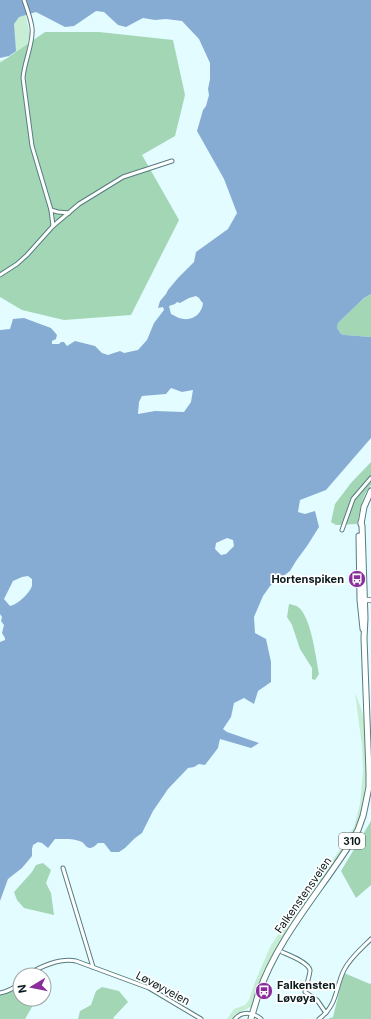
<svg xmlns="http://www.w3.org/2000/svg" width="371" height="1019" viewBox="0 0 371 1019" font-family="Inter,sans-serif">
<style>
.green{fill:#c7eed4}
.forest{fill:#a2d6b4}
.water{fill:#87acd4;fill-rule:evenodd}
.lines{fill:none;stroke-linecap:round;stroke-linejoin:round}
.street-casing{stroke:#557d80;stroke-width:5}
.secondary-casing{stroke:#557d80;stroke-width:6}
.primary-casing{stroke:#557d80;stroke-width:7}
.street{stroke:#fff;stroke-width:3}
.secondary{stroke:#fff;stroke-width:4.5}
.primary{stroke:#fff;stroke-width:5}
.labels{text-anchor:middle;stroke-width:3.5;stroke-linejoin:round;paint-order:stroke}
.shield{fill:#fff;stroke:#545f60;stroke-width:1}
.shield-label{font-size:10px;font-weight:bold;fill:#0a1a1c}
.poi-label{font-size:11px;font-weight:bold;fill:#0a1a1c;stroke:#fff;text-anchor:end}
.street-label{font-size:11px;fill:#0a1a1c;stroke:#fff}
</style>
<rect width="100%" height="100%" fill="#e3fcff"/>
<g class="green">
<polygon points="25,13 30,34 20,72 0,95 0,61 8,58 13,54 15,44 15,37 14,34 13,27 15,19"/>
<path d="M355,693L361,708L365,724L368,780L364,805L359,823L354,833L345,848L316,890L312,893L301,912L278,945L263,975L252,1006C245,1011 237,1011 231,1019H227L234,1009L245,1005L249,1000L255,982L271,945L283,928L285,921L290,915L304,900L339,851L354,827L360,804L363,771L362,746Z"/>
</g>
<g class="forest">
<polygon points="45,32 99,32 173,40 185,95 175,136 142,155 179,220 131,315 64,320 22,310 0,297 0,63"/>
<polygon points="371,294 371,337 345,335 341,334 337,328 338,323 364,298"/>
<path d="M371,462V485C362,495 360,511 357,524L336,525L331,522L335,504L351,483Z"/>
<path d="M289,604C292,605 296,605 298,607C311,616 316,658 319,674L315,680L312,679V668L300,649L292,625L287,617Z"/>
<polygon points="371,821 371,885 356,898 341,871"/>
<polygon points="43,863 51,870 46,883 51,893 54,915 24,908 17,900 14,892 32,872 36,865"/>
<polygon points="344,973 370,984 371,983 371,1019 328,1019 333,1017"/>
<polygon points="20,985 20,999 35,999 36,1000 25,1019 0,1019 0,995 7,993"/>
<polygon points="102,987 119,991 128,1002 113,1018 114,1019 78,1019 80,1011 91,1005 96,991"/>
</g>
<path class="water" d="M0,0H371V294L364,298L338,323L337,328L341,334L345,335L371,337V438L326,490L300,500L298,512L305,514L315,511L319,527L307,546L296,561L290,571L270,586L263,596L254,617L255,633L266,639L271,662V682L258,691L254,704L244,698L234,703L231,717L223,729L227,732L259,743L251,748L220,739L218,748L205,765L199,764L194,767L188,768L168,789L153,811L142,833L135,838L125,848L119,852H111L104,843H98C96,845 93,848 90,848C86,848 85,844 82,842C74,838 64,839 55,839L48,848L42,843L38,842L33,845L32,849V856L22,868L8,879L0,901V642L5,640V638L2,633L4,625L1,621L2,617L0,614V330L10,329L13,319L24,318L51,328L57,335L56,339L52,341V344H59L61,342H64L67,346L75,341L95,346L102,353L108,355L120,351L124,353L138,350L147,340L154,323L164,310L163,307L158,308L160,301L166,294L168,290L178,278L194,262L196,252L228,229L237,213L224,179L197,131L203,110L206,106L209,95L208,89L210,79V63L199,39L182,21L166,19L155,20L143,18L126,27L118,25L104,12L96,11L74,26L65,27L36,12L19,17L14,24L16,51L9,56L0,58ZM196,296L199,298L201,301L203,303C202,315 191,322 179,318C176,317 174,315 171,314L169,306L175,304L177,302L180,303L189,298ZM171,388L182,392L193,390L191,402L184,412L155,411L138,414L139,402L142,396L166,394ZM227,538L233,540L234,546L226,554L221,555L215,549L216,543ZM28,576L32,579C32,582 32,584 32,586C29,594 18,604 10,606L4,599L13,581L22,577Z"/>
<g class="lines">
<defs>
<g id="street">
<path d="M24,0C27,9 31,19 32,28C34,42 24,62 23,78L32,146L51,210L53,226"/>
<polyline points="51,210 58,212 69,213"/>
<polyline points="0,275 17,264 27,255 53,226 79,204 123,177 172,161"/>
<polyline points="342,530 353,499 371,478"/>
<polyline points="63,868 93,967"/>
<path d="M282,952C289,955 308,962 310,970C310,975 306,986 305,992L317,1000L326,1013"/>
<path d="M28,975C40,966 61,958 76,961L149,988L201,1019"/>
<path d="M0,993C8,992 14,988 20,983"/>
<path d="M235,1019C242,1011 253,1012 261,1019"/>
<path d="M319,1019C338,1005 335,988 344,970C350,958 361,949 371,939"/>
</g>
<polyline id="secondary" points="361,600 371,600"/>
<g id="primary">
<polyline points="361,524 364,507 371,491"/>
<polyline points="359,536 360,600 363,629"/>
<path d="M251,1019C253,1011 256,1003 258,995C277,939 318,894 350,844L358,830L363,816L366,802L369,787V773L364,638L365,618L362,526L361,522"/>
</g>
</defs>
<use href="#street" class="street-casing"/>
<use href="#secondary" class="secondary-casing"/>
<use href="#primary" class="primary-casing"/>
<use href="#street" class="street"/>
<use href="#secondary" class="secondary"/>
<use href="#primary" class="primary"/>
</g>
<defs>
<symbol id="bus-disc" viewBox="-11 -11 22 22"><circle r="9.5" fill="#882d99" stroke="#fff"/><path d="M-5-6H5V4H4V6H2V4H-2V6H-4V4H-5ZM-3.5-4V0h7V-4ZM-3.5 1.2v1.5H-2V1.2ZM2 1.2v1.5H3.5V1.2Z" fill="#fff"/></symbol>
</defs>
<g fill-rule="evenodd">
<use href="#bus-disc" x="347" y="569" width="20" height="20"/>
<use href="#bus-disc" x="254" y="981" width="20" height="20"/>
</g>
<g class="labels">
<rect class="shield" x="339" y="833" width="26" height="16" rx="3"/>
<g class="shield-label">
<text x="352" y="845">310</text>
</g>
<g class="poi-label">
<text x="344" y="583">Hortenspiken</text>
<text x="277" y="989" text-anchor="start">Falkensten<tspan x="277" dy="13">Løvøya</tspan></text>
</g>
<g class="street-label">
<text transform="translate(303 895) rotate(-55)" y="4">Falkenstensveien</text>
<text transform="translate(163 988) rotate(28)" y="4">Løvøyveien</text>
</g>
</g>
<g transform="translate(32 987) rotate(260)"><circle r="19" fill="#ffffff" stroke="#9da3a4"/>
<path d="M0-3L7 15L0 10L-7 15Z" fill="#882d99"/>
<text y="-6" font-size="11" font-weight="bold" text-anchor="middle" fill="#0a1a1c">N</text>
</g>
</svg>
